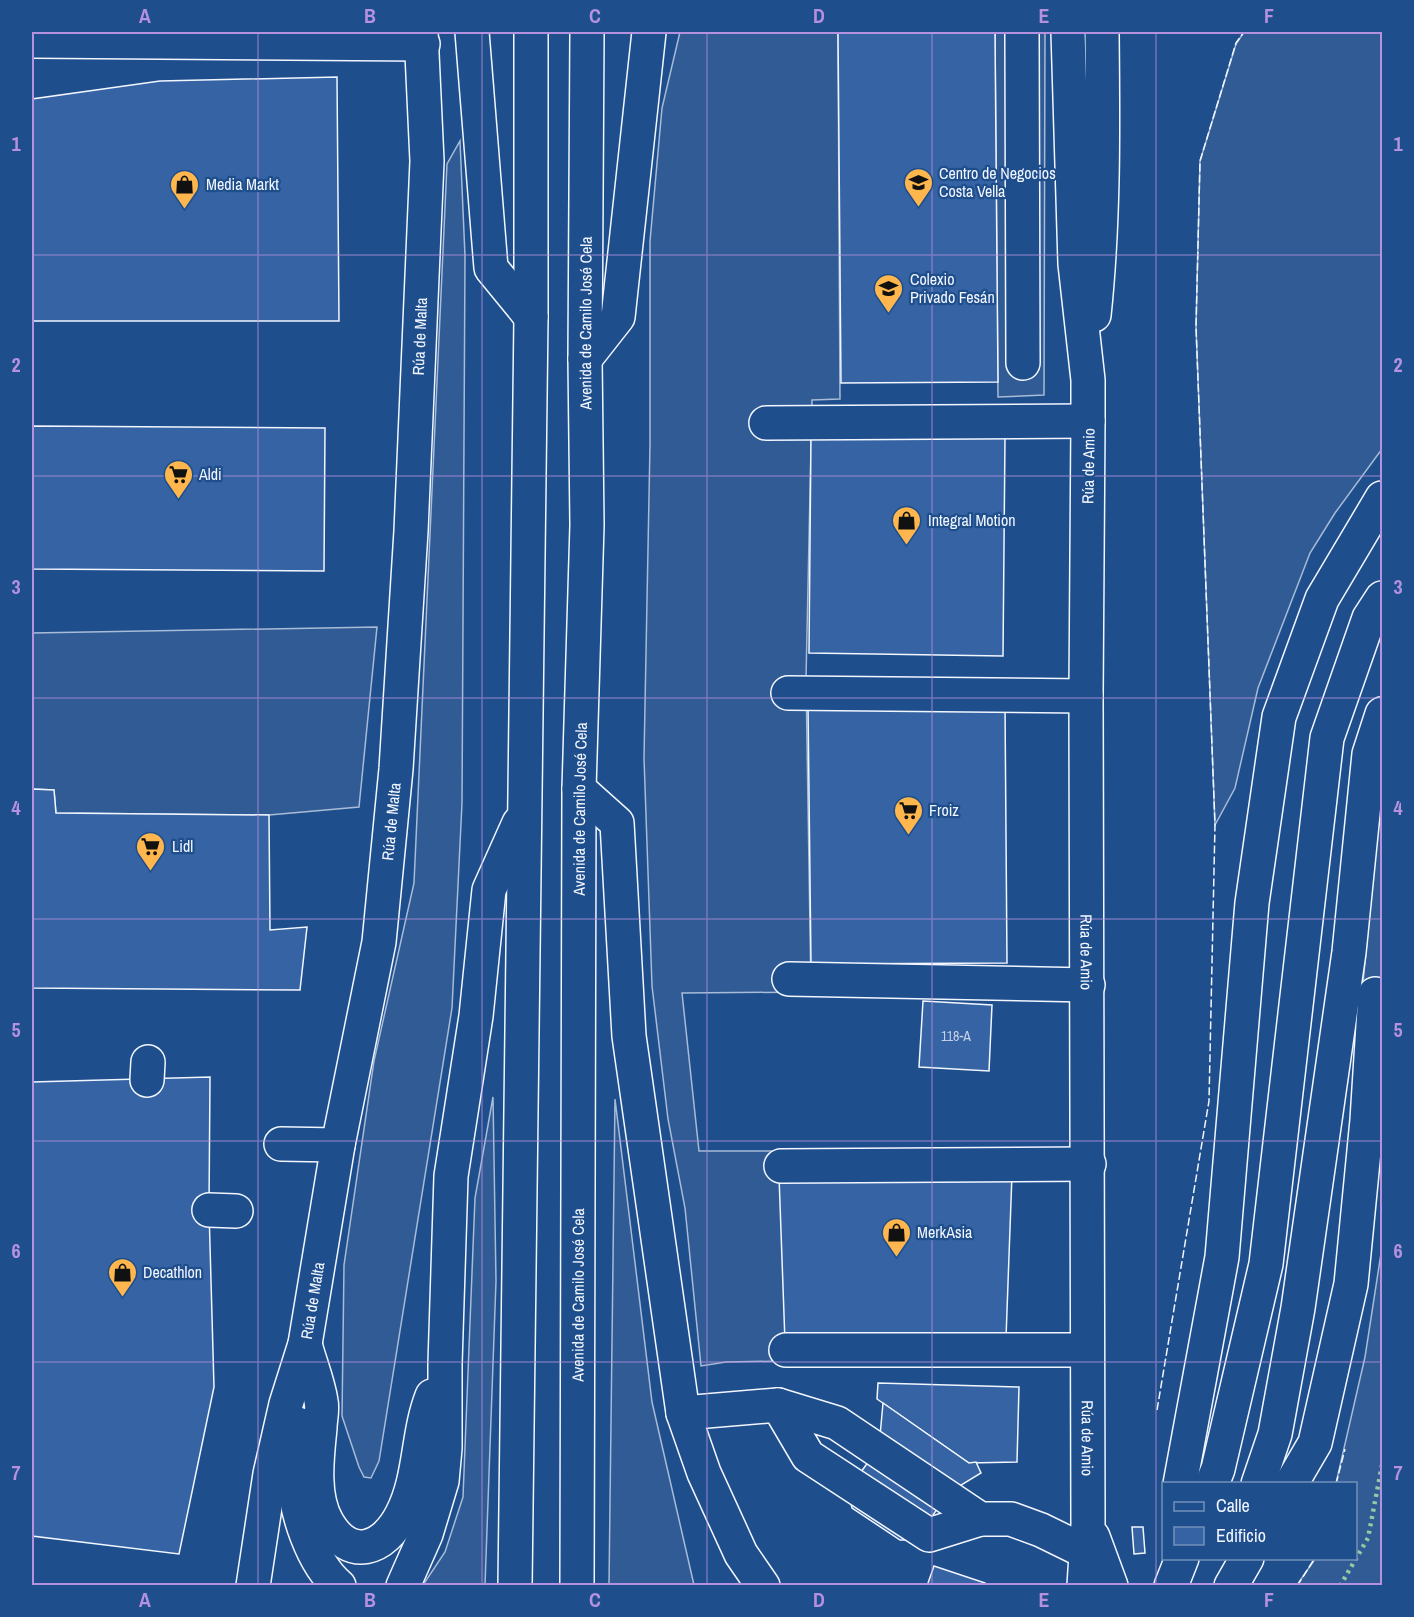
<svg xmlns="http://www.w3.org/2000/svg" width="1414" height="1617" viewBox="0 0 1414 1617" font-family="'Archivo Narrow',sans-serif">
<style>
.built{fill:#305b95;stroke:#a8bbd7;stroke-width:1.5}
.building{fill:#3563a3;stroke:#f2f6ff;stroke-width:1.5}
.lines{fill:none;stroke-linecap:round;stroke-linejoin:round}
.minor-casing{stroke:#f2f6ff;stroke-width:36}
.highway-casing{stroke:#f2f6ff;stroke-width:36}
.minor{stroke:#1f4e8c;stroke-width:33}
.highway{stroke:#1f4e8c;stroke-width:33}
.hedge{stroke:#97c8a6;stroke-width:4.5;stroke-dasharray:3 4.5;stroke-linecap:butt}
.fence{stroke:#f2f6ff;stroke-width:1.5;stroke-dasharray:8 3;stroke-linecap:butt}
.grid{fill:none;stroke:#b691df;stroke-width:1.5;stroke-opacity:0.55}
.labels{text-anchor:middle;stroke-width:4.5;stroke-linejoin:round;paint-order:stroke}
.number-label{font-size:14px;fill:#c3d1e8}
.poi-label{font-size:16px;fill:#f2f6ff;stroke:#1f4e8c;text-anchor:start}
.street-label{font-size:16px;fill:#f2f6ff;stroke:#1f4e8c}
.neatline{fill:none;stroke:#b691df;stroke-width:2}
.grid-label{font-size:20px;text-anchor:middle;font-weight:bold;fill:#b691df}
</style>
<rect width="100%" height="100%" fill="#1f4e8c"/>
<g class="built">
<polygon points="680,32 838,32 840,399 812,400 806,679 811,992 682,993 699,1151 783,1151 786,1361 726,1362 701,1366 685,1208 668,1119 652,986 644,758 650,444 650,241 662,108"/>
<polygon points="995,32 1045,32 1044,395 998,397"/>
<polygon points="1244,32 1382,32 1382,449 1335,513 1310,553 1258,688 1235,788 1215,825 1196,327 1200,161 1236,44"/>
<polygon points="460,141 465,256 462,803 452,1008 379,1461 371,1478 364,1477 359,1467 342,1416 344,1265 374,1061 414,883 447,164"/>
<polygon points="377,627 359,807 269,815 56,813 54,790 32,789 32,633"/>
<polygon points="1382,787 1382,995 1362,993"/>
<polygon points="493,1097 496,1281 485,1585 423,1585 445,1552 463,1497 475,1198"/>
<polygon points="615,1099 652,1402 694,1585 609,1585"/>
<polygon points="1382,1247 1382,1585 1297,1585 1315,1559 1356,1558 1356,1484 1336,1483 1365,1357"/>
</g>
<g class="building">
<polygon points="838,32 995,32 998,382 841,383"/>
<polygon points="337,77 339,321 32,321 32,99 160,81"/>
<polygon points="32,426 325,428 324,571 32,569"/>
<polygon points="811,435 1005,438 1003,656 809,653"/>
<polygon points="1005,705 1007,963 811,964 808,706"/>
<polygon points="32,789 54,790 56,813 269,815 270,930 307,927 300,990 32,988"/>
<polygon points="923,1001 992,1005 989,1071 919,1067"/>
<polygon points="210,1077 209,1210 214,1387 179,1554 32,1536 32,1082"/>
<polygon points="1012,1174 1006,1338 785,1342 779,1176"/>
<polygon points="878,1383 1019,1387 1017,1462 969,1463 877,1399"/>
<polygon points="883,1403 969,1463 976,1462 981,1473 948,1493 916,1540 900,1540 852,1508 848,1490 879,1447"/>
<polygon points="1132,1527 1143,1527 1145,1553 1134,1554"/>
<polygon points="934,1566 985,1583 984,1586 927,1586"/>
</g>
<g class="lines">
<defs>
<g id="minor">
<polyline points="1022,32 1023,363"/>
<path id="s1" d="M1068,32L1075,264L1088,380V421L1086,696L1088,1524L1084,1586"/>
<polyline points="32,41 423,44"/>
<path d="M1094,315C1104,221 1103,126 1102,32"/>
<polyline points="766,423 1088,421"/>
<polyline points="788,693 1086,696"/>
<polyline points="789,979 1088,985"/>
<polyline points="147,1080 148,1062"/>
<polyline points="281,1144 338,1145"/>
<polyline points="781,1166 1089,1164"/>
<polyline points="209,1210 236,1211"/>
<polyline points="786,1350 1086,1350"/>
<polyline points="778,1405 808,1456 929,1535 980,1519"/>
<polyline points="683,1413 778,1405 837,1423 980,1519 1011,1519 1041,1530 1086,1552"/>
<path d="M298,1424C297,1441 294,1458 294,1475C295,1511 312,1563 339,1586"/>
<polyline points="1180,1484 1222,1257 1252,903 1279,717 1322,599 1382,498"/>
<polyline points="1212,1484 1218,1469 1266,1264 1327,738 1369,618 1382,598"/>
<polyline points="1258,1484 1275,1434 1298,1308 1349,952 1369,754 1382,714"/>
<polyline points="1291,1484 1315,1443 1351,1284 1367,1120 1375,994"/>
<polyline points="1093,1537 1111,1586"/>
<path id="s2" d="M253,1586L270,1474L286,1404L305,1344L338,1145L379,942L396,769L411,531L427,161L421,32"/>
<polyline points="1171,1586 1182,1558"/>
<polyline points="1231,1586 1247,1558"/>
</g>
<g id="highway">
<polyline points="472,32 491,268 531,317"/>
<polyline points="585,359 618,317 649,32"/>
<polyline points="579,789 617,823 629,1036 683,1413 704,1473 741,1554 763,1586"/>
<path d="M305,1344C310,1363 318,1382 321,1401C323,1409 320,1420 320,1428C317,1457 312,1496 327,1522C350,1562 384,1550 402,1514C421,1477 417,1434 432,1396"/>
<polyline points="403,1586 426,1534 442,1481 445,1448 445,1364 451,1176 476,1016 489,890 519,823"/>
<polyline points="515,1586 531,317 531,32"/>
<path id="s3" d="M577,1586L579,789L587,525L585,359L587,32"/>
</g>
</defs>
<use href="#minor" class="minor-casing"/>
<use href="#highway" class="highway-casing"/>
<use href="#minor" class="minor"/>
<use href="#highway" class="highway"/>
<polyline class="hedge" points="1340,1586 1368,1538 1382,1465"/>
<g class="fence">
<polyline points="1157,1410 1209,1101 1215,825 1196,327 1200,161 1236,43 1244,32"/>
<polyline points="1336,1484 1345,1449"/>
<polyline points="1297,1586 1315,1558"/>
</g>
</g>
<path class="grid" d="M258,32V1586M482,32V1586M707,32V1586M932,32V1586M1156,32V1586M32,255H1382M32,476H1382M32,698H1382M32,919H1382M32,1141H1382M32,1362H1382"/>
<defs>
<symbol id="school-pin" viewBox="-11 -11 22 30"><path d="M0 17L-7.5 6A9.5 9.5 0 1 1 7.5 6Z" fill="#ffb74d" stroke="#1f4e8c"/><path d="M0-5L7-2L0 1L-7-2ZM-4 1L0 2.5L4 1V4Q0 6-4 4Z" fill="#111"/></symbol>
<symbol id="shop-pin" viewBox="-11 -11 22 30"><path d="M0 17L-7.5 6A9.5 9.5 0 1 1 7.5 6Z" fill="#ffb74d" stroke="#1f4e8c"/><path d="M-5-2.5h2.3a2.7 3.5 0 0 1 5.4 0H5L5.5 6h-11ZM-1.5-2.5h3a1.5 2.3 0 0 0-3 0Z" fill="#111"/></symbol>
<symbol id="supermarket-pin" viewBox="-11 -11 22 30"><path d="M0 17L-7.5 6A9.5 9.5 0 1 1 7.5 6Z" fill="#ffb74d" stroke="#1f4e8c"/><path d="M-6-5.5h2.5l.6 2H6L4.5 2H-2.5L-4.4-4H-6ZM-1.5 3.2a1.3 1.3 0 1 0 .1 0ZM3 3.2a1.3 1.3 0 1 0 .1 0Z" fill="#111"/></symbol>
</defs>
<g fill-rule="evenodd">
<use href="#school-pin" x="902" y="166" width="33" height="45"/>
<use href="#shop-pin" x="168" y="168" width="33" height="45"/>
<use href="#school-pin" x="872" y="272" width="33" height="45"/>
<use href="#supermarket-pin" x="162" y="458" width="33" height="45"/>
<use href="#shop-pin" x="890" y="504" width="33" height="45"/>
<use href="#supermarket-pin" x="892" y="794" width="33" height="45"/>
<use href="#supermarket-pin" x="134" y="830" width="33" height="45"/>
<use href="#shop-pin" x="880" y="1216" width="33" height="45"/>
<use href="#shop-pin" x="106" y="1256" width="33" height="45"/>
</g>
<g class="labels">
<g class="number-label">
<text x="956" y="1041">118-A</text>
</g>
<g class="poi-label">
<text x="939" y="179">Centro de Negocios<tspan x="939" dy="18">Costa Vella</tspan></text>
<text x="206" y="190">Media Markt</text>
<text x="910" y="285">Colexio<tspan x="910" dy="18">Privado Fesán</tspan></text>
<text x="199" y="480">Aldi</text>
<text x="928" y="526">Integral Motion</text>
<text x="929" y="816">Froiz</text>
<text x="172" y="852">Lidl</text>
<text x="917" y="1238">MerkAsia</text>
<text x="143" y="1278">Decathlon</text>
</g>
<g class="street-label">
<text dy="6" stroke="none"><textPath href="#s3" startOffset="1263">Avenida de Camilo José Cela</textPath></text>
<text dy="6" stroke="none"><textPath href="#s2" startOffset="1264">Rúa de Malta</textPath></text>
<text transform="translate(1088 466) rotate(-89)" y="6">Rúa de Amio</text>
<text dy="6" stroke="none"><textPath href="#s3" startOffset="777">Avenida de Camilo José Cela</textPath></text>
<text dy="6" stroke="none"><textPath href="#s2" startOffset="778">Rúa de Malta</textPath></text>
<text dy="6" stroke="none"><textPath href="#s1" startOffset="921">Rúa de Amio</textPath></text>
<text dy="6" stroke="none"><textPath href="#s3" startOffset="291">Avenida de Camilo José Cela</textPath></text>
<text dy="6" stroke="none"><textPath href="#s2" startOffset="292">Rúa de Malta</textPath></text>
<text dy="6" stroke="none"><textPath href="#s1" startOffset="1407">Rúa de Amio</textPath></text>
</g>
</g>
<rect width="1414" height="1617" fill="none" stroke="#1f4e8c" stroke-width="66"/>
<rect x="1162" y="1482" width="195" height="78" fill="#1f4e8c" stroke="#7391ba" stroke-width="1.5"/>
<rect x="1174" y="1502" width="30" height="9" fill="#1f4e8c" stroke="#7391ba" stroke-width="1.5"/>
<text x="1216" y="1512" font-size="18" fill="#f2f6ff">Calle</text>
<rect x="1174" y="1527" width="30" height="18" fill="#3563a3" stroke="#7391ba" stroke-width="1.5"/>
<text x="1216" y="1542" font-size="18" fill="#f2f6ff">Edificio</text>
<rect x="33" y="33" width="1348" height="1551" class="neatline"/>
<g class="grid-label">
<text x="145" y="23">A</text>
<text x="370" y="23">B</text>
<text x="595" y="23">C</text>
<text x="819" y="23">D</text>
<text x="1044" y="23">E</text>
<text x="1269" y="23">F</text>
<text x="16" y="151">1</text>
<text x="1398" y="151">1</text>
<text x="16" y="372">2</text>
<text x="1398" y="372">2</text>
<text x="16" y="594">3</text>
<text x="1398" y="594">3</text>
<text x="16" y="815">4</text>
<text x="1398" y="815">4</text>
<text x="16" y="1037">5</text>
<text x="1398" y="1037">5</text>
<text x="16" y="1258">6</text>
<text x="1398" y="1258">6</text>
<text x="16" y="1480">7</text>
<text x="1398" y="1480">7</text>
<text x="145" y="1607">A</text>
<text x="370" y="1607">B</text>
<text x="595" y="1607">C</text>
<text x="819" y="1607">D</text>
<text x="1044" y="1607">E</text>
<text x="1269" y="1607">F</text>
</g>
</svg>
